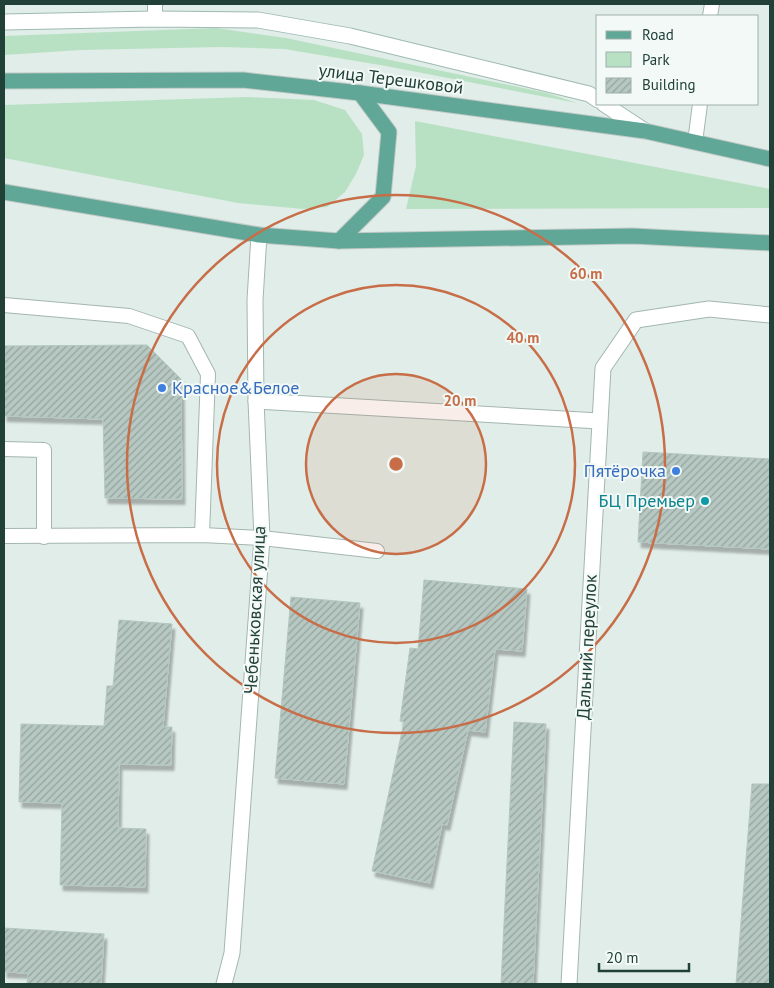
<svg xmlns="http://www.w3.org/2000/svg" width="774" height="988" viewBox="0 0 774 988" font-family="'PT Sans',sans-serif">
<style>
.green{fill:#b8e1c4}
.building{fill:url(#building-hatch);stroke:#b3c7c0;filter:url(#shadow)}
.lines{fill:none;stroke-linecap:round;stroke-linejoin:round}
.service-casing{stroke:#a3b6b0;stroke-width:16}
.minor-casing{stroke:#a3b6b0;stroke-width:17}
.secondary-casing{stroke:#9ebab1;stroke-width:17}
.primary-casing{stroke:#c1cac7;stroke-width:17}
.service{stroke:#fff;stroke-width:14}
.minor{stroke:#fff;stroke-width:15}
.secondary{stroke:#fff;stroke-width:15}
.primary{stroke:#61a797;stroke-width:15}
.ring{fill:none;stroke:#c76e48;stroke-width:2.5}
.shop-dot{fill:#3f7fe0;stroke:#f2f9f6;stroke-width:2}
.culture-dot{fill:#0f9aa8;stroke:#f2f9f6;stroke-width:2}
.labels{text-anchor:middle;stroke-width:4;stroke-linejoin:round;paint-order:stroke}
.street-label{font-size:18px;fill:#204038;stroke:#f2f9f6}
.shop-label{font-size:18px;fill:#366cbe;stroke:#f2f9f6;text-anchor:start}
.culture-label{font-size:18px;fill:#0d838f;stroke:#f2f9f6;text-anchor:end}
.centre{fill:#c76e48;stroke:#f2f9f6;stroke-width:2.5}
.ring-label{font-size:15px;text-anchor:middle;font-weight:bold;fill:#c76e48;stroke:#f2f9f6;stroke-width:4;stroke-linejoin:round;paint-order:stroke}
</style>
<defs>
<pattern id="building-hatch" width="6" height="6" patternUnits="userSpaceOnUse" patternTransform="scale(1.25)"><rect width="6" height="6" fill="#b6c8c1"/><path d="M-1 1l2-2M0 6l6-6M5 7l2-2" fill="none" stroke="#94a49e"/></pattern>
<filter id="shadow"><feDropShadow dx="3" dy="5.5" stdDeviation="1" flood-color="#0004"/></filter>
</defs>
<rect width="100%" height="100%" fill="#e1ede8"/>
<g class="green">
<polygon points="216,28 286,38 547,93 577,103 386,66 284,49 221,47 81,50 4,55 4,36"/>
<polygon points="247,97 314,100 345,110 362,134 364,155 356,174 345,192 327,207 303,209 238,203 4,158 4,105"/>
<polygon points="415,121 770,189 770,208 406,209 416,166"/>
</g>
<g class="building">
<polygon points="147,345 181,379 182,499 105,498 103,419 4,416 4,346"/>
<polygon points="643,452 770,459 770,549 638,542"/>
<polygon points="424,580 527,589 522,651 495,649 485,732 468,730 447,825 442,824 430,883 372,871 404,722 400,721 410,648 418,649"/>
<polygon points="291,597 360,603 344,784 275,778"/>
<polygon points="119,620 172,624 163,727 172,727 171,765 119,764 118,828 146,829 145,887 60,885 62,803 19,802 21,724 104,726 107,686 113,686"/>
<polygon points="514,722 546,724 533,984 501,984"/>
<polygon points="752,784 770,784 770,984 736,984"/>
<polygon points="4,928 104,934 101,984 27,984 28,973 4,972"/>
</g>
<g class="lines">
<defs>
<g id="service">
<polyline points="710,16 712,4"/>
<polyline points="155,19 155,4"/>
<polyline points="695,142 700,104"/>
<polyline points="4,305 129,316 188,336 208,374 202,535"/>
<polyline points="4,449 44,450 44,537"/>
<polyline points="4,536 202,535 262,538 377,551"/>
</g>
<g id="minor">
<polyline points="256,401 599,421"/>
<polyline points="224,984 232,953 262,538 256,401 255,300 259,235"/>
<polyline points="569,984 603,368 636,320 709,309 770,315"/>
</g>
<g id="secondary">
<polyline points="4,22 155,19 258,20 350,36 589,94 598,100"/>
<polyline points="604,104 645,131"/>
</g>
<g id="primary">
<polyline points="4,81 243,80 360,93 645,131 770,159"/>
<polyline points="4,192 259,235 339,241 633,236 770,243"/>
<polyline points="339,241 383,197 389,132 360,93"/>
</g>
</defs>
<use href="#service" class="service-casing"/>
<use href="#minor" class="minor-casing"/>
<use href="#secondary" class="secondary-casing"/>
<use href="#primary" class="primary-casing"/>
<use href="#service" class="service"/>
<use href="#minor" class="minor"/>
<use href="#secondary" class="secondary"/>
<use href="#primary" class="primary"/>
</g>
<circle cx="396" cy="464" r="90" fill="#c76e48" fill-opacity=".12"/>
<g class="ring">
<circle cx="396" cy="464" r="90"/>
<circle cx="396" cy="464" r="179"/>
<circle cx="396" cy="464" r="269"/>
</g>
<g class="shop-dot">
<circle cx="162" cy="388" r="5"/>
<circle cx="676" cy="471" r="5"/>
</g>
<circle class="culture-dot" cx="705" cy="501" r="5"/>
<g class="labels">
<g class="street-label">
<text transform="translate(391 79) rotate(7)" y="6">улица Терешковой</text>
<text transform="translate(255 610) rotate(-87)" y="6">Чебеньковская улица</text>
<text transform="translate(587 647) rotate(-87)" y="6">Дальний переулок</text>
</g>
<g class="shop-label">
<text x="172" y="394">Красное&amp;Белое</text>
<text x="666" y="477" text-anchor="end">Пятёрочка</text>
</g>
<g class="culture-label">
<text x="695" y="507">БЦ Премьер</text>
</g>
</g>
<circle cx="396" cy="464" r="8" class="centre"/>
<g class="ring-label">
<text x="586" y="279">60 m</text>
<text x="523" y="343">40 m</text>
<text x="460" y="406">20 m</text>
</g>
<rect width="774" height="988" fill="none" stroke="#204038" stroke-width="10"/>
<rect x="596" y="15" width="162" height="90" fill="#f2f9f6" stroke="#9eafaa"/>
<rect x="606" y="31" width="25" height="8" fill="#61a797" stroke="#9eafaa"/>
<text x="642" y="40" font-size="15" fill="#204038">Road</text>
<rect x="606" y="52" width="25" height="15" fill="#b8e1c4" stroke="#9eafaa"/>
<text x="642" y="65" font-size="15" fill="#204038">Park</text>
<rect x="606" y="78" width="25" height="15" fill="url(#building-hatch)" stroke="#9eafaa"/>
<text x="642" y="90" font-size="15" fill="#204038">Building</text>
<path d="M599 963v8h90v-8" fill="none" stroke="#204038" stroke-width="2.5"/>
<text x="606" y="963" font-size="15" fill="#204038" stroke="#f2f9f6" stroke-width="4" paint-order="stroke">20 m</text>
</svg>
